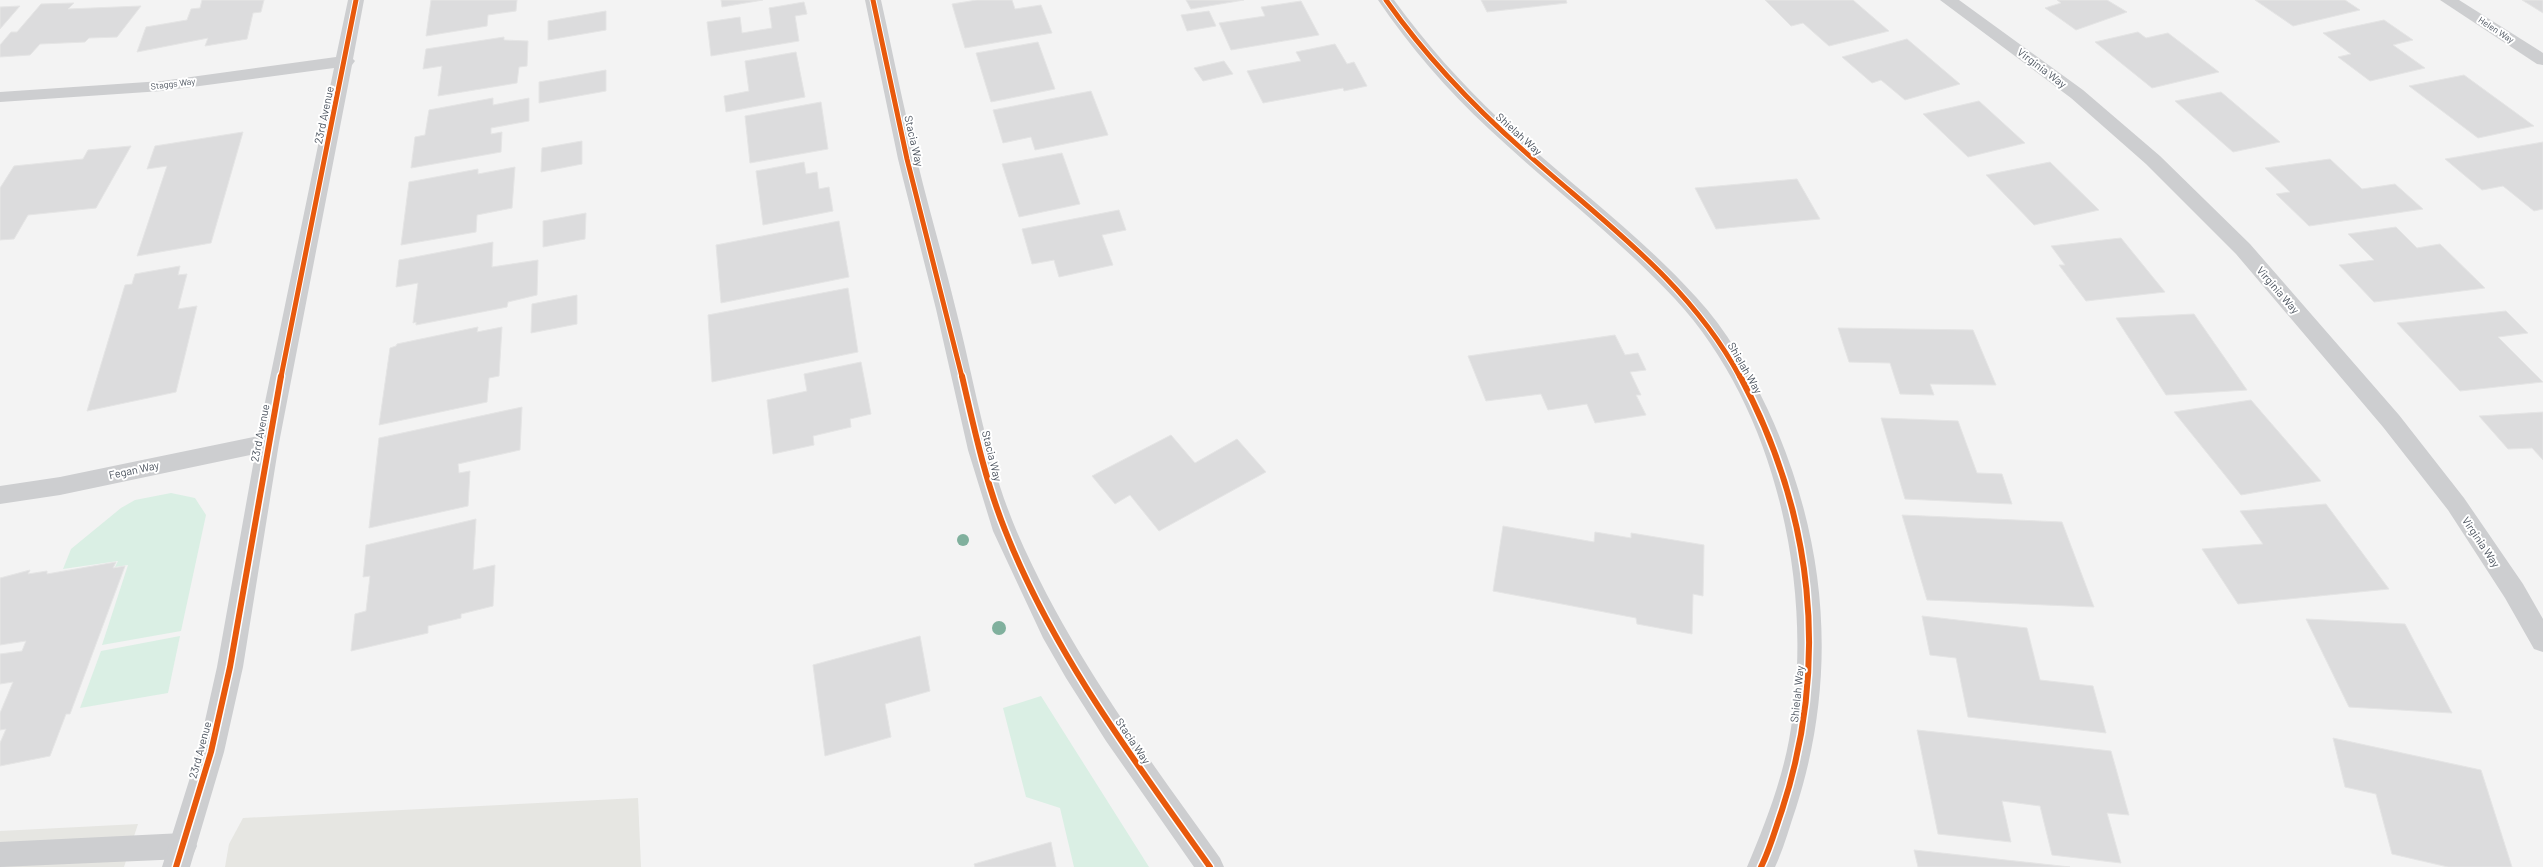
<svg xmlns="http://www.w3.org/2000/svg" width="2543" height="867" viewBox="0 0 2543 867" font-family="Barlow,sans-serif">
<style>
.commercial{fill:#e6e6e2}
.green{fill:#daefe4}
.building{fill:#dcdcdd;stroke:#e5e5e5}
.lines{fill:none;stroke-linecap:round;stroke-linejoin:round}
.service{fill:#cdced0;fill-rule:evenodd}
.minor{fill:#cdced0;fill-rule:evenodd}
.cycleway-far1-casing{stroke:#fff;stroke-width:7}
.cycleway-casing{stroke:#fff;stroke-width:9}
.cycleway-far1{stroke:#e8590c;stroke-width:5}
.cycleway{stroke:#e8590c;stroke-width:6}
.tree{fill:#80b09d}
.labels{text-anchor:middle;stroke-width:4;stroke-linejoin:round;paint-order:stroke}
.far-street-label{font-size:9px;fill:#4b535e;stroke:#fff}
.street-label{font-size:11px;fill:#4b535e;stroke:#fff}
</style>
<rect width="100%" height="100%" fill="#f3f3f3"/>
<g class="commercial">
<polygon points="638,798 641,867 225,867 229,844 243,818"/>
<polygon points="138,824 124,867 0,867 0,831"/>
</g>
<g class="green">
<polygon points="171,493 195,498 206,515 181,631 102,645 128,565 115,567 118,561 63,569 71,549 121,508 135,500"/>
<polygon points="180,636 168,693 80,708 101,651"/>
<polygon points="1041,696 1149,867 1074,867 1060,808 1026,797 1003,708"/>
</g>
<g class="building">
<polygon points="202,0 264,0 261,12 253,13 247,39 205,46 208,38 137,52 146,27 187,20 191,9 200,8"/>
<polygon points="431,0 517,0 516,11 488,15 487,26 426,36"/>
<polygon points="721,0 763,0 722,7"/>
<polygon points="977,0 1012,0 1015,9 1041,5 1052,33 965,48 952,4"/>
<polygon points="1186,0 1244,0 1191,9"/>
<polygon points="1481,0 1566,0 1567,3 1487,12"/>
<polygon points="1765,0 1853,0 1889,31 1829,46 1803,23 1791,26"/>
<polygon points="2057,0 2107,0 2127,12 2076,30 2045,8 2061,3"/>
<polygon points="2255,0 2345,0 2360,10 2293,26"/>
<polygon points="2522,0 2543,0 2543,13"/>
<polygon points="1301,1 1319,35 1231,50 1219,23 1265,16 1261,7"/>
<polygon points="804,2 807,14 795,16 799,41 711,56 707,22 740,17 742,33 772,28 769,8"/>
<polygon points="74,3 68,9 141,6 117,37 89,38 85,42 40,44 30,55 0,57 0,45 11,32 17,32 41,4"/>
<polygon points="20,6 0,29 0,7"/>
<polygon points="606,11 606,30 548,40 548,21"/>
<polygon points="1209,11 1216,26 1187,31 1181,15"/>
<polygon points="2384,20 2413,40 2393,45 2425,68 2370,81 2338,57 2351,54 2323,33"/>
<polygon points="2138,32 2146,38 2168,33 2219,72 2152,88 2095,42"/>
<polygon points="504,37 504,40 528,41 527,66 519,67 517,83 438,96 442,66 423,69 426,49"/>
<polygon points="1907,39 1960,84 1905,100 1881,80 1872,83 1842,57"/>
<polygon points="1038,42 1055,89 991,102 976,53"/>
<polygon points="1335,44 1347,64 1354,62 1367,86 1344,91 1343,88 1263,103 1247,71 1301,61 1296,52"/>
<polygon points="796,52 805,97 726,112 724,96 749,91 745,61"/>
<polygon points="1224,61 1233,74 1203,81 1194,68"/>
<polygon points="606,70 606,91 539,103 539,82"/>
<polygon points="2464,75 2534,126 2478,138 2409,86"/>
<polygon points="1091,91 1108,135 1035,150 1031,137 1003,143 993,110"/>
<polygon points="2221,92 2280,142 2233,152 2175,101"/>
<polygon points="493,98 493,105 529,98 529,121 491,128 491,134 502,132 501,152 411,168 415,137 425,135 429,110"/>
<polygon points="1979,101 2025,143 1968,157 1923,114"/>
<polygon points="821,102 828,149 750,163 745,116"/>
<polygon points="243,132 211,243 137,256 167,166 147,169 155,146"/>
<polygon points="582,141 582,164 541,172 542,148"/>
<polygon points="2543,142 2543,209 2534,211 2503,186 2482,190 2445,159"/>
<polygon points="131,146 96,208 28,215 14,239 0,240 0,188 14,166 83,159 88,150"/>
<polygon points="1062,153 1080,204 1019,217 1002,164"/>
<polygon points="2330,159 2362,189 2395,184 2423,209 2309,226 2276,194 2290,192 2265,168"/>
<polygon points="804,162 806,174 817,172 819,189 829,187 833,211 763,225 756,171"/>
<polygon points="2050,162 2099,210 2034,225 1986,175"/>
<polygon points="515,167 512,208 477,215 476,232 401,245 409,182 478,169 478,174"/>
<polygon points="1797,179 1820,219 1716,229 1695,188"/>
<polygon points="1119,210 1126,230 1102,235 1113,265 1059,277 1054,260 1032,264 1022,229"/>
<polygon points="586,213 585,239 543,247 543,221"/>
<polygon points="839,221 849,277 721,303 716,245"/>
<polygon points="2396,227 2417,248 2440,244 2485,288 2374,302 2339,265 2374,260 2348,234"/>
<polygon points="2121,238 2165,292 2086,301 2059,265 2065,265 2051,246"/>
<polygon points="493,242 492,267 538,260 537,295 508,302 507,307 416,325 416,322 413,323 418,283 396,287 399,260"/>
<polygon points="180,266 178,275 187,274 178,309 197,306 176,392 87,411 125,285 132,284 135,274"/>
<polygon points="848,288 858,352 712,382 708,315"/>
<polygon points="577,295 577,324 531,333 532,304"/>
<polygon points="2506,311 2528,333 2498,337 2543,382 2460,391 2397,323"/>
<polygon points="2194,314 2247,390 2166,395 2116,318"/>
<polygon points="478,327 477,332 502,327 499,376 489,378 487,402 379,425 390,348 396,346 397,344"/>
<polygon points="1838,328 1973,330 1996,385 1930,384 1934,395 1900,394 1890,363 1849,362"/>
<polygon points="1615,335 1625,355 1638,353 1646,370 1630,372 1641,395 1636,395 1646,415 1595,423 1587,404 1548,410 1541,394 1486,401 1468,356"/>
<polygon points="861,362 871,414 850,419 851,427 813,436 814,445 773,454 767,400 807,391 804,374"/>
<polygon points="2251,400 2321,481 2241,495 2174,412"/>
<polygon points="522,407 520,450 458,464 459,473 470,471 468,506 369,528 379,438"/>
<polygon points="2543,412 2543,460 2532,448 2508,449 2479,416"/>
<polygon points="1881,418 1958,421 1977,473 2002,474 2012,504 1905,499"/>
<polygon points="1171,435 1195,463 1237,439 1266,472 1159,531 1130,495 1115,504 1092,476"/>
<polygon points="2326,504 2389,589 2238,604 2202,549 2263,544 2240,511"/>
<polygon points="1902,515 2062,522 2094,607 1927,600"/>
<polygon points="476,519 473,570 495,565 493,606 461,614 461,618 428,626 428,633 351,651 355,614 366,611 370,576 363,577 366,545"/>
<polygon points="1503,526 1594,542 1595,532 1631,538 1631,533 1704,545 1703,596 1693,594 1692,634 1637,624 1636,618 1493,591"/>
<polygon points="116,562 113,568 125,566 70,714 66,714 50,756 0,766 0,743 6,729 0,730 0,713 13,682 0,684 0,654 22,651 26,641 0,645 0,578 30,570 28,574 47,571 47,574"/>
<polygon points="1922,616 2027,628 2040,680 2093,686 2106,733 1968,717 1956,658 1930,655"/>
<polygon points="2306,619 2405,624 2452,713 2349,707"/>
<polygon points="920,636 930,691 885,704 891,737 825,756 813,665"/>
<polygon points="1917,730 2111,751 2129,815 2107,813 2121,863 2052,855 2040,806 2002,801 2011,842 1938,834"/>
<polygon points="2333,738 2481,770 2512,867 2448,867 2392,854 2376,794 2345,787"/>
<polygon points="1051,842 1056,867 975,867 974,864"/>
<polygon points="1914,850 2070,867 1918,867"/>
</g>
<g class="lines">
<polygon class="service" points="183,833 193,837 197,846 193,855 183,859 0,867 0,842"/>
<g class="minor">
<polygon points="348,0 364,0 353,59 355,61 352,65 279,443 243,667 224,752 190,867 162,867 198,752 217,667 255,454 60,495 0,504 0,486 60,477 258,436 334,68 162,91 0,102 0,92 162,81 336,57"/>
<path d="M865,0H881C893,53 903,107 917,160C929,210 944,260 956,310C975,384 987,462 1017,532C1069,652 1144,752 1220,858L1224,867H1194L1106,741L1066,678L1043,638L993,531L968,450L936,309L898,159Z"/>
<path d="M1378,0H1394C1426,44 1461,83 1500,120C1565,180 1637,232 1696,297C1727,330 1749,370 1768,410C1827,538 1839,674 1796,808C1789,828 1784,848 1775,867H1747C1764,827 1781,783 1789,740C1816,594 1778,410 1675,299C1618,238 1550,186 1489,129C1447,90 1410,47 1378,0Z"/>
<polygon points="1940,0 1959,0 2083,90 2160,156 2250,244 2399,415 2464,498 2523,584 2543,619 2543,652 2534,649 2505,598 2448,510 2383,427 2236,254 2146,164 2071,98"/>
<polygon points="2440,0 2459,0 2543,53 2543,65 2537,64"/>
</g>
<defs>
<g id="cycleway-far1">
<polyline points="873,0 907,159 962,377"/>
<path d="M1386,0C1426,57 1472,105 1524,151C1602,221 1690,283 1740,377"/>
<polyline points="281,377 356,0"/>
</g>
<g id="cycleway">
<path d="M962,376C974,428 985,480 1005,530C1053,653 1134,760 1210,867"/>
<path d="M1740,376C1813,512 1830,663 1782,810C1775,830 1770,849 1761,867"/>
<polyline points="176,867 211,752 230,667 281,376"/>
</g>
</defs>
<use href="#cycleway-far1" class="cycleway-far1-casing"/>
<use href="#cycleway" class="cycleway-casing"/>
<use href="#cycleway-far1" class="cycleway-far1"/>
<use href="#cycleway" class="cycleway"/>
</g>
<g class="tree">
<circle cx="963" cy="540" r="6"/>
<circle cx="999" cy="628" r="7"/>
</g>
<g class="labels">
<g class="far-street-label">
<text transform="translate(2496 30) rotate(33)" y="3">Helen Way</text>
<text transform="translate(173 84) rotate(-7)" y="3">Staggs Way</text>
</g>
<g class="street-label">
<text transform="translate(2042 68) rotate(37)" y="4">Virginia Way</text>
<text transform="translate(324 115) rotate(-78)" y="4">23rd Avenue</text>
<text transform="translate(1519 134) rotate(42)" y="4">Shielah Way</text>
<text transform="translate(914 141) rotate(77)" y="4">Stacia Way</text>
<text transform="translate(2278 290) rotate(49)" y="4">Virginia Way</text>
<text transform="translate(1745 368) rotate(60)" y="4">Shielah Way</text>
<text transform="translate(260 433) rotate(-79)" y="4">23rd Avenue</text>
<text transform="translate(992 456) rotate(76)" y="4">Stacia Way</text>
<text transform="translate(134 470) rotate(-12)" y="4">Fegan Way</text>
<text transform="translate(2481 542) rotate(56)" y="4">Virginia Way</text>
<text transform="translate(1797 694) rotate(-84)" y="4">Shielah Way</text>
<text transform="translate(1133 741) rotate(56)" y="4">Stacia Way</text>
<text transform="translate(200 750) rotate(-75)" y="4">23rd Avenue</text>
</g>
</g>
</svg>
